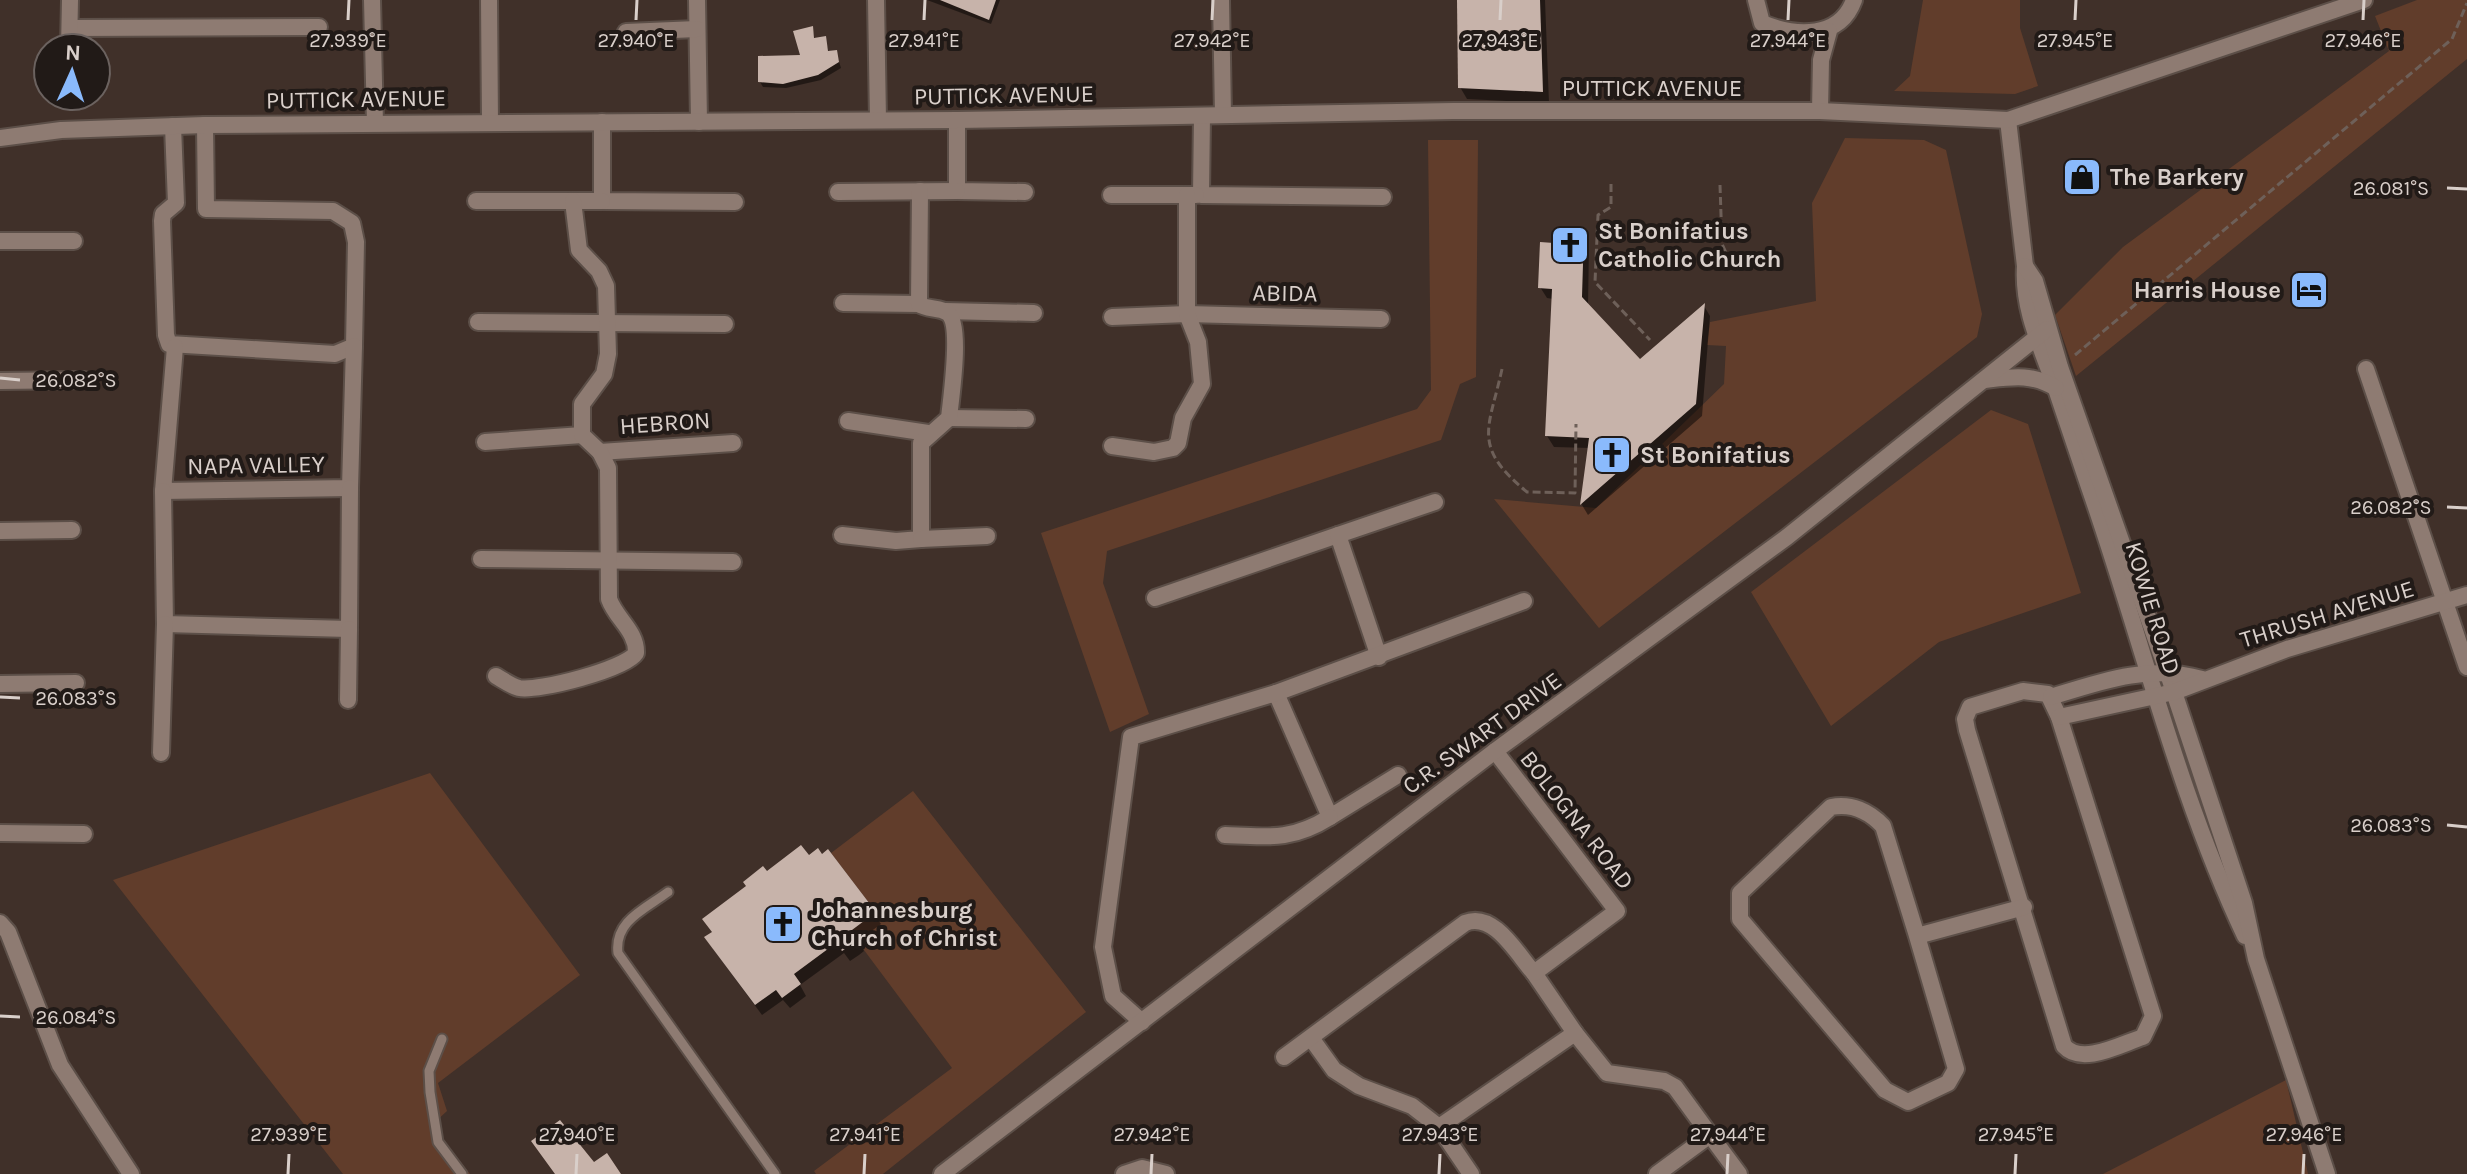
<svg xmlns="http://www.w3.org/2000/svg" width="2467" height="1174" viewBox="0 0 2467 1174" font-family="Karla,sans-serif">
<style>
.green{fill:#613d2b}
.shadow{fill:#0007}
.building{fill:#c7b3aa}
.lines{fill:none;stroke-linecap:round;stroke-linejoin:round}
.service-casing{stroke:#5c4f48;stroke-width:13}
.minor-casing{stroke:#5c4f48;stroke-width:20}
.tertiary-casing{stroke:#5c4f48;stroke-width:20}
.path{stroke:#6e6059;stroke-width:3;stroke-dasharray:8 4;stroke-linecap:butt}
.service{stroke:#8e7b72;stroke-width:9}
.minor{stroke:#8e7b72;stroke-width:16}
.tertiary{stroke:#8e7b72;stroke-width:16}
.ticks{fill:none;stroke:#d9cfca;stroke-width:3}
.labels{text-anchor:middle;stroke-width:8;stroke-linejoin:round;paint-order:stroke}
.street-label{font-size:24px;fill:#d9cfca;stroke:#211a17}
.poi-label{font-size:24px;font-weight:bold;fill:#d9cfca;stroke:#211a17;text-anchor:start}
.ticks-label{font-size:20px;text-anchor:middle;fill:#d9cfca;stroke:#211a17;stroke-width:8;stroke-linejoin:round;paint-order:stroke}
</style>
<rect width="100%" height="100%" fill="#403029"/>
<g class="green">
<polygon points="1923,0 2020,0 2020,28 2038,86 2015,94 1894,91 1910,76"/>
<polygon points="2417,0 2467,0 2467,59 2076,376 2055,315 2123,247 2389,51 2375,16"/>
<polygon points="1845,138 1924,140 1946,150 1982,314 1977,337 1599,628 1494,499 1596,508 1724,384 1726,346 1707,345 1710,322 1816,301 1812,203"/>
<polygon points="1428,140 1478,140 1476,377 1460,384 1441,440 1107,551 1103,583 1149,714 1110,732 1041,533 1417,409 1431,390"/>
<polygon points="1991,410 2028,424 2081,593 1939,642 1831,726 1751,592"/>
<polygon points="430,773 580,975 438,1083 447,1111 432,1125 470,1174 343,1174 113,880"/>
<polygon points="913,791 1086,1012 883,1174 816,1174 814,1171 952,1068 864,950 853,944 852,930 876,912 831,853"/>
<polygon points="2286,1080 2308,1174 2103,1174"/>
</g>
<g class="shadow">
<polygon points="927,0 1000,0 991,24"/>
<polygon points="1459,0 1545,0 1549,103 1467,99 1460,87"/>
<polygon points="812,28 815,40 825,39 829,53 836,52 841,68 821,80 786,88 763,87 760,82 802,57"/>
<polygon points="1583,233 1589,245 1588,306 1640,361 1704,306 1710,316 1702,416 1588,515 1582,505 1590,448 1554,447 1547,436 1553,299 1547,298 1540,287 1556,245"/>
<polygon points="828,852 881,924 858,941 864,951 859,955 850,961 844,953 800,985 806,996 790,1008 783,1000 762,1015 713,949 767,873"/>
</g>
<g class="building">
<polygon points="940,0 996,0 989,20"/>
<polygon points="1457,0 1540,0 1543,92 1458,88"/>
<polygon points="813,26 814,38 826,36 828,51 837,50 839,62 818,75 783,84 758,82 758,56 800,55 793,31"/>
<polygon points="1554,231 1584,231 1582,297 1640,359 1705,303 1696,404 1580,505 1589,438 1545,436 1552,289 1538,288 1540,242 1554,243"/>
<polygon points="801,845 809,855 818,848 822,854 828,849 876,912 852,930 859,939 853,944 842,951 836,943 794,974 801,984 782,998 776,990 755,1005 704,937 712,932 702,919 746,886 743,882 763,866 767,871"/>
<polygon points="560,1120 594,1162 607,1153 621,1174 555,1174 531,1141"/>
</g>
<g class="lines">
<defs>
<g id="service">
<path d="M668,892C645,909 614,921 618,953L775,1174"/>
<polyline points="442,1039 429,1071 430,1092 438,1142 462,1174"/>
</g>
<g id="minor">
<polyline points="372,0 375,123"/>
<polyline points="489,0 490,122"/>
<polyline points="697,0 699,122"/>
<polyline points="876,0 878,120"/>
<polyline points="1221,0 1223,115"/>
<path d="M1756,0L1762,23C1796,37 1840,39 1854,0"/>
<polyline points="70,28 319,27"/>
<polyline points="626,32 697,29"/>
<polyline points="69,48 70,0"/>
<polyline points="1820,111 1821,60 1829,31"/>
<polyline points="1202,116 1201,195 1383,197"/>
<polyline points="957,120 957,191 1025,192"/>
<path d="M2008,120L2025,266C2022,310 2042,349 2056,389C2067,421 2078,454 2089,487C2141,636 2177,792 2245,936"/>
<polyline points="602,122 602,201 735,202"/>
<polyline points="173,126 176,203 163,214 162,221 166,335 169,344 335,354 354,346 356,242 352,223 333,211 206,209 205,125"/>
<polyline points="0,138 61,130 205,125 957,120 1453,111 1820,111 2008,120 2364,0"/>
<polyline points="838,192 957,191"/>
<polyline points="1111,195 1196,195"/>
<polyline points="476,201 602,201"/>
<polyline points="0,241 74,241"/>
<polyline points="2025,266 2035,281 2060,367 2167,671 2244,903 2256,959 2327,1174"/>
<polyline points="843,303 919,304"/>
<polyline points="945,311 1034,313"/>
<polyline points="1112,317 1187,314 1381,319"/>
<polyline points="478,322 725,324"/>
<polyline points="175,347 163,491 350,488 354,346"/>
<polyline points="2366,369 2467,667"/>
<polyline points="0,381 84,380"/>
<polyline points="949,418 1026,419"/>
<polyline points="848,421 928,433"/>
<polyline points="485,442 582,435"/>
<polyline points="1112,446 1154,452 1173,448 1178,443 1183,418 1202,384 1198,342 1187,314 1187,195"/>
<polyline points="600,452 733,443"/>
<polyline points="163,491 165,624 349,629 350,488"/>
<polyline points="0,531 72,530"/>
<path d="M842,535L896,541L921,539V443L949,418C951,398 962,325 948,313C940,307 927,310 919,304L920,191"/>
<polyline points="921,539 987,536"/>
<polyline points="481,559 733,562"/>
<polyline points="1155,598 1338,535"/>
<polyline points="1379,657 1338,535 1435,502"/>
<path d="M496,676C503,680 511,686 519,688C538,692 626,669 636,653C637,631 616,619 609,599L608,468L600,452L582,435V404L604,374L608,354L606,286L599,271L579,250L573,201"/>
<polyline points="0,684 76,683"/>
<path d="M2023,691L2048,694L2059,717L2153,1016L2143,1037C2121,1044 2082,1066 2064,1046L1967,730L1965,719L1970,707Z"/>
<polyline points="1276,693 1330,817 1398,775"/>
<path d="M2051,697C2102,681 2149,664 2202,679"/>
<polyline points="348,700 349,629"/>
<polyline points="2059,717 2174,692 2287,649 2467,595"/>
<polyline points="161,753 165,624"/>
<polyline points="0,833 84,834"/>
<path d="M1225,835C1268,837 1292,841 1330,817"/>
<polyline points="0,923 8,932 60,1065 131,1174"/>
<path d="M1917,936L1883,826C1869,811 1851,803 1831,807L1740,893V919L1885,1090L1908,1102L1948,1083L1956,1069L1917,936L2024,907"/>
<polyline points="1142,1022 1113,996 1103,947 1131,737 1276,693 1524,601"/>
<polyline points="1575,1033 1607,1073 1664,1081 1675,1087 1710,1135 1657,1174"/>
<polyline points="1311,1038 1334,1070 1359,1086 1412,1106 1439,1127 1575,1033 1534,973"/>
<path d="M1284,1057L1465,923C1494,911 1517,954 1534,973L1617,911L1495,751"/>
<polyline points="1439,1127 1471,1174"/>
<polyline points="1710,1135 1739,1174"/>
<polyline points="1124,1174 1142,1168 1166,1174"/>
</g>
<g id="tertiary">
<path d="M1984,380C2011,377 2032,373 2056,388"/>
<polyline points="942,1174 1495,751 1787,537 2047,329"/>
</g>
</defs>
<use href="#service" class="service-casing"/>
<use href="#minor" class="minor-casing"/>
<use href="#tertiary" class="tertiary-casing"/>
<g class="path">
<polyline points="1611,184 1611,207 1598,215 1595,282 1650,340"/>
<polyline points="1720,185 1722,244 1733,268"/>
<polyline points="2075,355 2452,39 2467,3"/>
<path d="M1502,369C1489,429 1471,446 1527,492L1575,493L1576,424"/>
</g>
<use href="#service" class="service"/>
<use href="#minor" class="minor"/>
<use href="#tertiary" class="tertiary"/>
</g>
<path class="ticks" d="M348,20L349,0M636,20L637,0M924,20L925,0M1212,20L1213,0M1500,20L1501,0M1788,20L1789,0M2075,20L2076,0M2363,20L2364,0M2447,188L2467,189M0,378L20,380M2447,507L2467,508M0,697L20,698M2447,825L2467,827M0,1016L20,1017M288,1174L289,1154M576,1174L577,1154M864,1174L865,1154M1151,1174L1152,1154M1439,1174L1440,1154M1727,1174L1728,1154M2015,1174L2016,1154M2303,1174L2304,1154"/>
<defs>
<symbol id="shop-square" viewBox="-11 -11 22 22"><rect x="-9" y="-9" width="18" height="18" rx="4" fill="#8abafc" stroke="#211a17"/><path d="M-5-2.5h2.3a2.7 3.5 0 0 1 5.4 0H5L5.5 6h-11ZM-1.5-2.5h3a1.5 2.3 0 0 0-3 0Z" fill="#111"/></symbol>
<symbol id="church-square" viewBox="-11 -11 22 22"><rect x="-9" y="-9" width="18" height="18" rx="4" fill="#8abafc" stroke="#211a17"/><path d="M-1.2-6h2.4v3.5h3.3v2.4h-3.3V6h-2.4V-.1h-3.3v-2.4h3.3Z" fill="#111"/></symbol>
<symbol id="hotel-square" viewBox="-11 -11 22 22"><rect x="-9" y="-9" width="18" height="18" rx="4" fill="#8abafc" stroke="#211a17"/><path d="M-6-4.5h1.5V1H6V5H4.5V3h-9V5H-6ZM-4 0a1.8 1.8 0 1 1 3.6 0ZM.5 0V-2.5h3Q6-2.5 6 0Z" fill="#111"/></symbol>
</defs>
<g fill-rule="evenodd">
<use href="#shop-square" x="2060" y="155" width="44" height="44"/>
<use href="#church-square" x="1548" y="223" width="44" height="44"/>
<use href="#hotel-square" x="2287" y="268" width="44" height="44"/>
<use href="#church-square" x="1590" y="433" width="44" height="44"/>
<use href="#church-square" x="761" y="902" width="44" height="44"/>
</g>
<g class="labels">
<g class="street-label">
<text x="1652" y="96">PUTTICK AVENUE</text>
<text transform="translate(1004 95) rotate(-1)" y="8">PUTTICK AVENUE</text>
<text transform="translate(356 99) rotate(-1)" y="8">PUTTICK AVENUE</text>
<text transform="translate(1285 293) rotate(1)" y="8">ABIDA</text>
<text transform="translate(665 423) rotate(-4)" y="8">HEBRON</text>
<text transform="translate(256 465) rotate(-1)" y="8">NAPA VALLEY</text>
<text transform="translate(2153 608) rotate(73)" y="8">KOWIE ROAD</text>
<text transform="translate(2327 614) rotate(-17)" y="8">THRUSH AVENUE</text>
<text transform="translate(1482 733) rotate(-36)" y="8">C.R. SWART DRIVE</text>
<text transform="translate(1577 820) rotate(52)" y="8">BOLOGNA ROAD</text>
</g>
<g class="poi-label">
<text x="2110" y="185">The Barkery</text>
<text x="1598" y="239">St Bonifatius<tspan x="1598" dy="28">Catholic Church</tspan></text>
<text x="2281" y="298" text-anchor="end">Harris House</text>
<text x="1640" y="463">St Bonifatius</text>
<text x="811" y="918">Johannesburg<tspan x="811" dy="28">Church of Christ</tspan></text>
</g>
</g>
<g class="ticks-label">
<text x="348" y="47">27.939°E</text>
<text x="636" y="47">27.940°E</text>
<text x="924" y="47">27.941°E</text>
<text x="1212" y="47">27.942°E</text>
<text x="1500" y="47">27.943°E</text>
<text x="1788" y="47">27.944°E</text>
<text x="2075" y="47">27.945°E</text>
<text x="2363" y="47">27.946°E</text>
<text x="2391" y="195">26.081°S</text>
<text x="76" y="387">26.082°S</text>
<text x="2391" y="514">26.082°S</text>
<text x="76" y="705">26.083°S</text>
<text x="2391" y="832">26.083°S</text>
<text x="76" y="1024">26.084°S</text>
<text x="289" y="1141">27.939°E</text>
<text x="577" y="1141">27.940°E</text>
<text x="865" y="1141">27.941°E</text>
<text x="1152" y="1141">27.942°E</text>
<text x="1440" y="1141">27.943°E</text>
<text x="1728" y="1141">27.944°E</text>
<text x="2016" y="1141">27.945°E</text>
<text x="2304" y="1141">27.946°E</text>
</g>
<g transform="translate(72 72) rotate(3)"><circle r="38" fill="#211a17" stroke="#6b625f" stroke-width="2"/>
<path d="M0-6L14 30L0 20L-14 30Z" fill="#8abafc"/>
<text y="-12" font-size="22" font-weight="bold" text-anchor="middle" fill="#d9cfca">N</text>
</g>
</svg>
